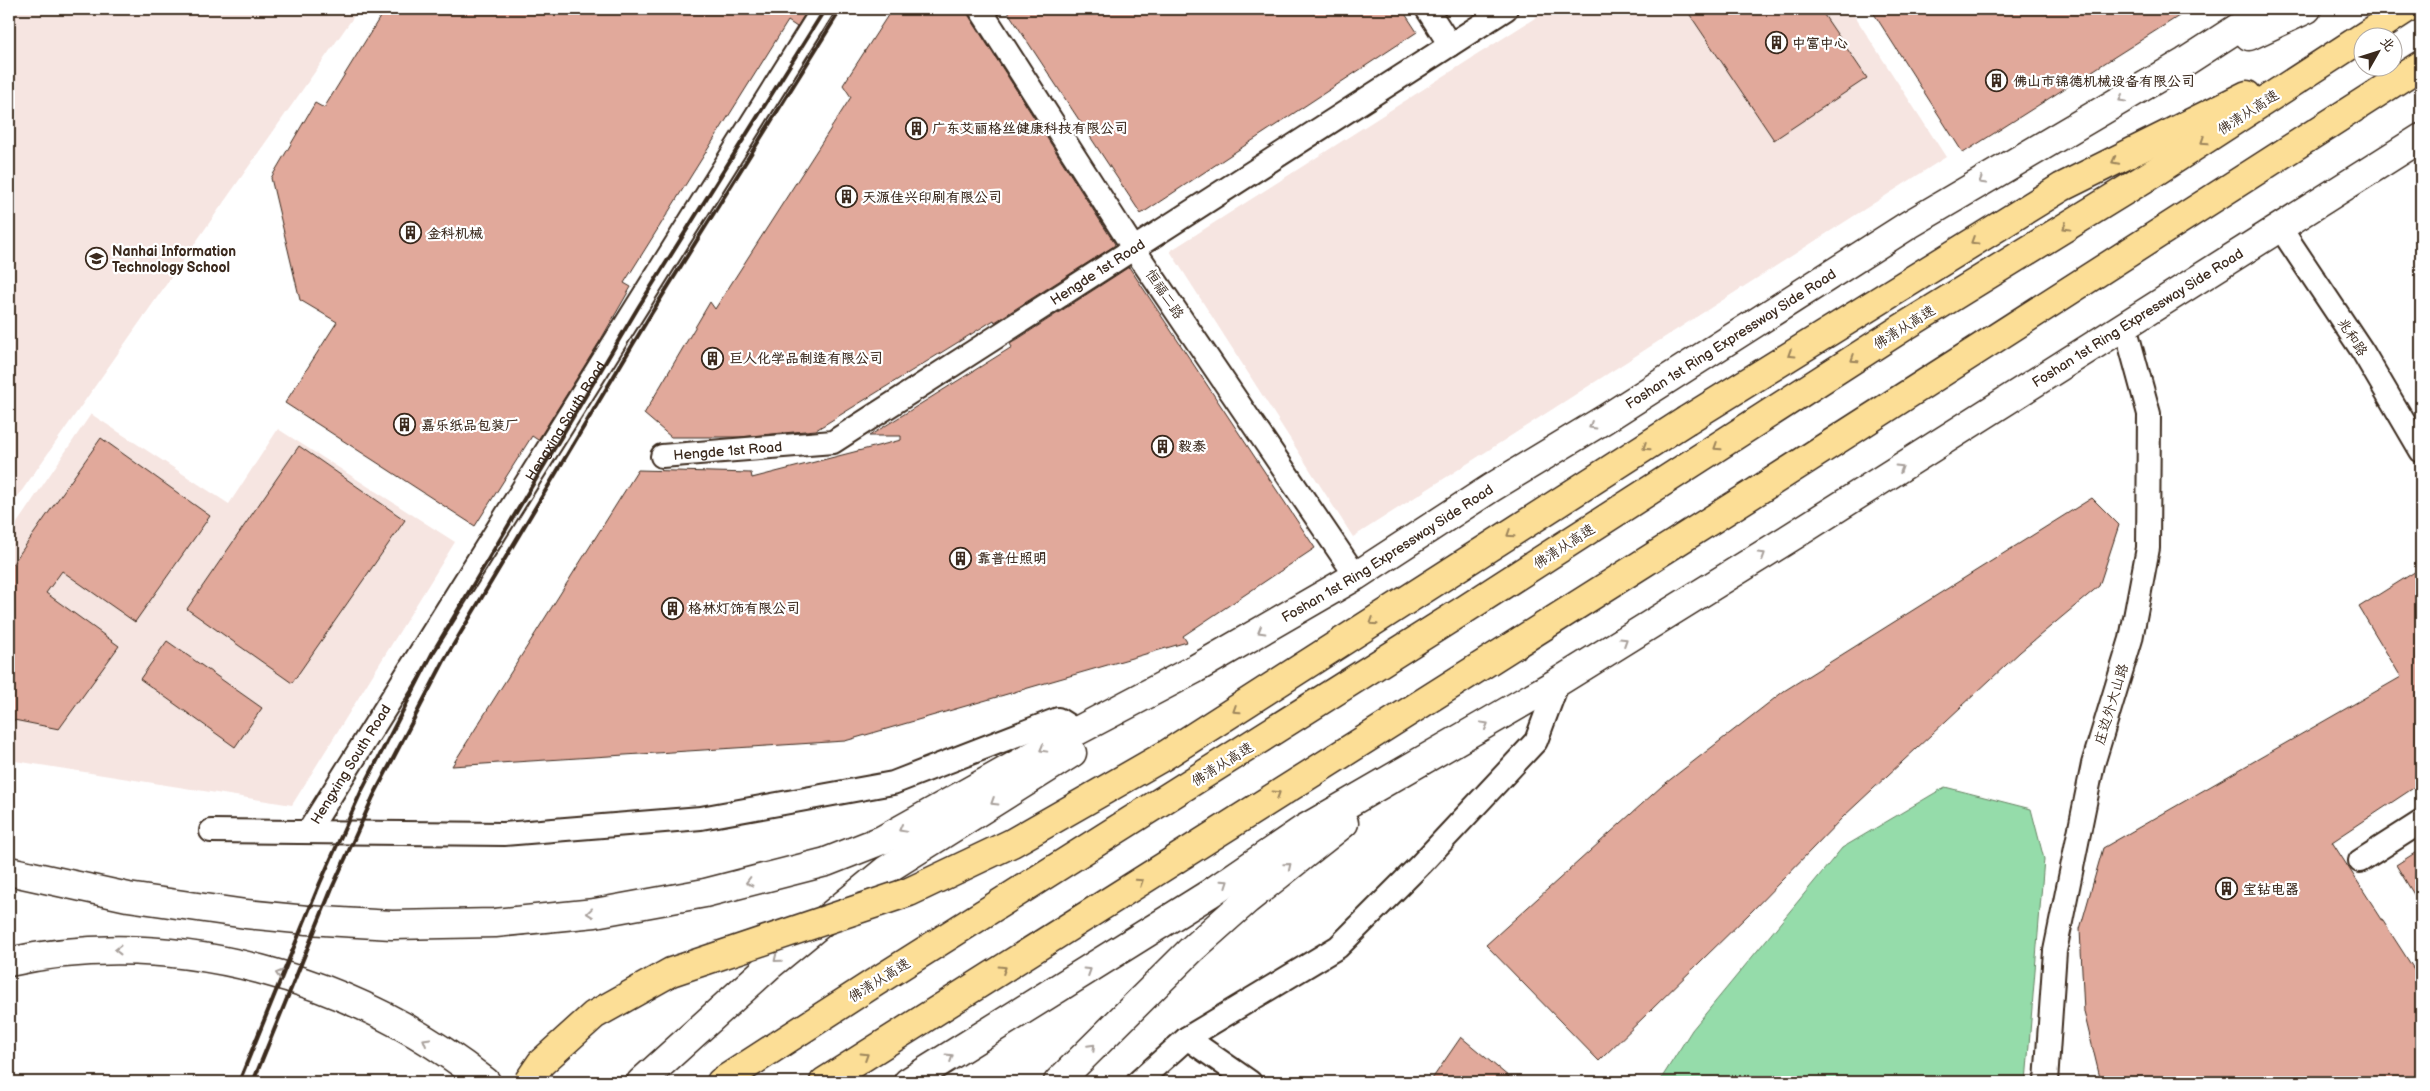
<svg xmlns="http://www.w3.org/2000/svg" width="2430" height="1091" viewBox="0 0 2430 1091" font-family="'Balsamiq Sans','LXGW WenKai TC',sans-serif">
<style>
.built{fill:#f6e5e1}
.green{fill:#95dcaa;stroke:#688364}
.building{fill:#e1a99b;stroke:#3b2a1e}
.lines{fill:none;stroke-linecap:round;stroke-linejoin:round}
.street-casing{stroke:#3b2a1e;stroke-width:26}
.secondary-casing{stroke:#3b2a1e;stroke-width:31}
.highway-casing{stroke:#3b2a1e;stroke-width:31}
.street{stroke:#fff;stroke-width:22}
.secondary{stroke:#fff;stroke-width:28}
.highway{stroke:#fcde96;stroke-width:28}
.rail{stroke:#3b2a1e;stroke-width:4}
.highway-bridge-casing{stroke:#3b2a1e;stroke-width:31;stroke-linecap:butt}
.highway-bridge{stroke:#fcde96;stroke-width:28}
.oneway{stroke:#a79f9a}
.oneway2{stroke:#9c845a}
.labels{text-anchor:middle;stroke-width:4.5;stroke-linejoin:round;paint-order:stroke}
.poi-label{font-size:14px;font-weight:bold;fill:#3b2a1e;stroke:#fff;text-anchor:start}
.street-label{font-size:14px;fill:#3b2a1e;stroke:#fff}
</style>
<rect width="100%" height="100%" fill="#fff"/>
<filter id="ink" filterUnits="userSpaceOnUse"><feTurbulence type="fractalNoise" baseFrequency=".02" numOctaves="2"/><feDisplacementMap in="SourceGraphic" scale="10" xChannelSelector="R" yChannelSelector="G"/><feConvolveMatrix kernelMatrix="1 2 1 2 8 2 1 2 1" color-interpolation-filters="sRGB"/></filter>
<g filter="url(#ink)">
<g class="built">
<polygon points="9,9 359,9 9,509"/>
<polygon points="1549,9 1850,9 1946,157 1353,537 1170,251"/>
<polygon points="91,414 229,504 278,429 455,542 292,805 9,760 9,535"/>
</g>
<polygon class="green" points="1945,787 2031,809 2044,859 2026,1082 1659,1082 1692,1030 1842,848"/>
<g class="building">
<polygon points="385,9 808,9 797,27 788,21 624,283 631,287 600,341 538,440 532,436 475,526 285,403 337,322 300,300 271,178 315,103 324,108"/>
<polygon points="892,9 967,9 969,16 1115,244 1114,246 995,322 994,320 816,430 739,437 671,437 644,414 710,302 715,309 851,97 843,85"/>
<polygon points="1006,9 1402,9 1417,32 1141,214"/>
<polygon points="1686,9 1820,9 1867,78 1774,140"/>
<polygon points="1871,9 2190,9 1963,153"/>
<polygon points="1129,267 1315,548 1183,636 1187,642 845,741 452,766 638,470 751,473 752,478 901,440 901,436 869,436 1012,347 1010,344"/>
<polygon points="101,438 210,516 135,622 62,571 46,593 119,646 59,729 9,719 9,569"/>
<polygon points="299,446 405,520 292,683 187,609"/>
<polygon points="2092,498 2119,525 2099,586 2020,652 1843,817 1751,912 1599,1061 1486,945 1662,786 1784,691"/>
<polygon points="2421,568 2421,783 2332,842 2421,980 2421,1082 2101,1082 2084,1012 2080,929 2103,848 2401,677 2359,607"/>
<polygon points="167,641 262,708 235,747 140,679"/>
<polygon points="2421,849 2421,906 2396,865"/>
<polygon points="1461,1037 1515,1082 1430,1082"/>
</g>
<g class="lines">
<defs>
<g id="street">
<polyline points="980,9 1134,249 1356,576"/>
<polyline points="1427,9 1450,45"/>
<polyline points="2279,226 2363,352 2421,451"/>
<path id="s1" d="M662,456L833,442L1506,9"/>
<polyline points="211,831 504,834 701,818 893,783 1058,719 1077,731"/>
<path id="s2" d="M308,832L823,9"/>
<polyline points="2360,861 2421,822"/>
<polyline points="1187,1038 1250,1082"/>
<polyline points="1138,1082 1187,1038 1338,947 1421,864 1536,741 1558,682"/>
<polyline points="2046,1082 2055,951 2093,764 2131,639 2148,548 2149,414 2125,326"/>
</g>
<g id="secondary">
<polyline points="2249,36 2307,9"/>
<path id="s3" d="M9,871L128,897L246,914L307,920L392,925L495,923L595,913L705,893L826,862L882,840L1077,731L1195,669L1356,576L1491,488L1605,419L1910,224L2185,62L2267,9"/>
<path d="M9,962C174,926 354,977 486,1082"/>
<polyline points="641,1082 769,966 886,870 1072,753"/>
<path id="s4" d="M908,1082L1209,894L1304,829L1558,682L1796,534L2421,138"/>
<polyline points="1058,1082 1191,950 1247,900 1344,823"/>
</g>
<g id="highway">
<polyline points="1687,420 2062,187 2247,95"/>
<polyline points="721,1082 874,983 1464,610 1902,328 2155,172 2406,9"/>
<polyline points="824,1082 1751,495 2421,65"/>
</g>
</defs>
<use href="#street" class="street-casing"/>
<use href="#secondary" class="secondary-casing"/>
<use href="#highway" class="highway-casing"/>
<use href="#street" class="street"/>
<use href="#secondary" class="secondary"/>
<use href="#highway" class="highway"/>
<g class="rail">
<polyline points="239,1082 320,883 361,792 433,652 639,306 825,9"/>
<polyline points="253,1082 332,888 373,797 445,659 651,314 841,9"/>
</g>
<defs>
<polyline id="highway-bridge" points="528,1082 541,1063 594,1015 671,972 909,892 1012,843 1164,756 1687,420"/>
</defs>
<use href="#highway-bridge" class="highway-bridge-casing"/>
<use href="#highway-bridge" class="highway-bridge"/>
</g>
<defs><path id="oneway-chevron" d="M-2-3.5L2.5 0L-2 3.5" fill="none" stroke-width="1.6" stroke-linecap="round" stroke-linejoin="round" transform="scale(1.25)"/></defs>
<g class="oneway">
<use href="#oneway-chevron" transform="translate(2122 99) rotate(150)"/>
<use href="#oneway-chevron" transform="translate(1982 181) rotate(149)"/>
<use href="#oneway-chevron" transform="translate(1592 426) rotate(149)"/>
<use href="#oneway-chevron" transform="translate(1900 468) rotate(-32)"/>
<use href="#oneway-chevron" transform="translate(1762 555) rotate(-32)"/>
<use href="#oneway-chevron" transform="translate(1261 631) rotate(150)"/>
<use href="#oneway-chevron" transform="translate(1624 641) rotate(-32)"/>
<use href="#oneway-chevron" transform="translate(1485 725) rotate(-29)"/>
<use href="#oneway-chevron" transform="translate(1043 749) rotate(151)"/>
<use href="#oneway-chevron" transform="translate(994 802) rotate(148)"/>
<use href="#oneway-chevron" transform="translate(902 829) rotate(151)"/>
<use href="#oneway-chevron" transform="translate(1288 866) rotate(-39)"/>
<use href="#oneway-chevron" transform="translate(749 882) rotate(166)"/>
<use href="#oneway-chevron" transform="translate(1225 883) rotate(-34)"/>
<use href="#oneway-chevron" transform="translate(590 913) rotate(174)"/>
<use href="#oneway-chevron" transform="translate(118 950) rotate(-180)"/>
<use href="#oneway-chevron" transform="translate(777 959) rotate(141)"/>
<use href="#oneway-chevron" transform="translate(1088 971) rotate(-32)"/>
<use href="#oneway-chevron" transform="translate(279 974) rotate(-164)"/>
<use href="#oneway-chevron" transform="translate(426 1041) rotate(-150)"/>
<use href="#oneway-chevron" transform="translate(1092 1047) rotate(-45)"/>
<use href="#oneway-chevron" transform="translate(950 1057) rotate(-32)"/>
</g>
<g class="oneway2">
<use href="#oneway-chevron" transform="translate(2204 141) rotate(147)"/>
<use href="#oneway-chevron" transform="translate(2115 161) rotate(153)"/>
<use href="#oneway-chevron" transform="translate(2066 227) rotate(149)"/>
<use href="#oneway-chevron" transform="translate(1974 241) rotate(148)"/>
<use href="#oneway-chevron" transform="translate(1791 354) rotate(148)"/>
<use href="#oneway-chevron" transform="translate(1854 359) rotate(147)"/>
<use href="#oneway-chevron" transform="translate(1646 447) rotate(147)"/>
<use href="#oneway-chevron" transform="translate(1717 447) rotate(147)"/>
<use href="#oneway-chevron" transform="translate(1510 534) rotate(147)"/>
<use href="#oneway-chevron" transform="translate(1373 622) rotate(147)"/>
<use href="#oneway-chevron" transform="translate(1236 710) rotate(147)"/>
<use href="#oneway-chevron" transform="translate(1277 794) rotate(-32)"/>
<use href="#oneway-chevron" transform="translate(1140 882) rotate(-33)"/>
<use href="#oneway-chevron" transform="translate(1003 969) rotate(-32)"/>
<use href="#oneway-chevron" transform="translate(865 1056) rotate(-32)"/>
</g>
</g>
<defs>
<symbol id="building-ring" viewBox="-11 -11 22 22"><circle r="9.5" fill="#fff" stroke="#3b2a1e" stroke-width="1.5"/><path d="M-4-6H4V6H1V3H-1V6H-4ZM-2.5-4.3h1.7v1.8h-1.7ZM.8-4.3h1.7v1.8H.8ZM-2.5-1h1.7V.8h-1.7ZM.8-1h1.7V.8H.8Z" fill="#3b2a1e"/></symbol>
<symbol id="school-ring" viewBox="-11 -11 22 22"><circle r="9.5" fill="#fff" stroke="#3b2a1e" stroke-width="1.5"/><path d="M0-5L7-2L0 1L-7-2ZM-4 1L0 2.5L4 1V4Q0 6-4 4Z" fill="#3b2a1e"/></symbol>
</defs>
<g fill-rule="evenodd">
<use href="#building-ring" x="1764" y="30" width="25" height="25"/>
<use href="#building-ring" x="1984" y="68" width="25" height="25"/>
<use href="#building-ring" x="904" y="116" width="25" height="25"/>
<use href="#building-ring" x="834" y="184" width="25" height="25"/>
<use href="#building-ring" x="398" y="220" width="25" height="25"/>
<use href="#school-ring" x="84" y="246" width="25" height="25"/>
<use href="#building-ring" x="700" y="346" width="25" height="25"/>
<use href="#building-ring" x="392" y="412" width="25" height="25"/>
<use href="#building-ring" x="1150" y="434" width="25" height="25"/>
<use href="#building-ring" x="948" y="546" width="25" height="25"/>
<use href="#building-ring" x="660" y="596" width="25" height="25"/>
<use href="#building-ring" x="2214" y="876" width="25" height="25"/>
</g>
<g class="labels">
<g class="poi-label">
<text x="1792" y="48">中富中心</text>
<text x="2013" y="86">佛山市锦德机械设备有限公司</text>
<text x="932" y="133">广东艾丽格丝健康科技有限公司</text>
<text x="862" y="202">天源佳兴印刷有限公司</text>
<text x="427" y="238">金科机械</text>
<text x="112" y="256">Nanhai Information<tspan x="112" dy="16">Technology School</tspan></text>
<text x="729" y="363">巨人化学品制造有限公司</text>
<text x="421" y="430">嘉乐纸品包装厂</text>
<text x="1178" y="451">毅泰</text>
<text x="977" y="563">靠普仕照明</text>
<text x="688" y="613">格林灯饰有限公司</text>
<text x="2243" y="894">宝钻电器</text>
</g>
<g class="street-label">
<text transform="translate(2248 112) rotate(-33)" y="5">佛清从高速</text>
<text dy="5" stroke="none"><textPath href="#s1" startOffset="486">Hengde 1st Road</textPath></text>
<text transform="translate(1165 294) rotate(56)" y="5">恒福二路</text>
<text dy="5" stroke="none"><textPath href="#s4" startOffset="1448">Foshan 1st Ring Expressway Side Road</textPath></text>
<text transform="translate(1904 327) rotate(-32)" y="5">佛清从高速</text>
<text transform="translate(2353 337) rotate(57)" y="5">兆和路</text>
<text dy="5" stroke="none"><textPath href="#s3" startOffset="1874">Foshan 1st Ring Expressway Side Road</textPath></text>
<text dy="5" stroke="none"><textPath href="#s2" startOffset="485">Hengxing South Road</textPath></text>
<text dy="5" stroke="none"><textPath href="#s1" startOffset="66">Hengde 1st Road</textPath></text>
<text transform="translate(1564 546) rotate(-33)" y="5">佛清从高速</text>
<text dy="5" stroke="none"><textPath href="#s3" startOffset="1469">Foshan 1st Ring Expressway Side Road</textPath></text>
<text transform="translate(2111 704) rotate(-73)" y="5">庄边外大山路</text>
<text dy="5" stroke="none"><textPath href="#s2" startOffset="80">Hengxing South Road</textPath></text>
<text transform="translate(1222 764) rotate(-32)" y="5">佛清从高速</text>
<text transform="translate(879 980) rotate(-32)" y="5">佛清从高速</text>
</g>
</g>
<rect width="2430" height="1091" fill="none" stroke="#fff" stroke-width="30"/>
<rect x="15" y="15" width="2400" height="1061" fill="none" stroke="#3b2a1e" stroke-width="2" filter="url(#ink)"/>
<g transform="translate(2378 52) rotate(51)"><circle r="24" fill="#ffffff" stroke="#b1aaa5"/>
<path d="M0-4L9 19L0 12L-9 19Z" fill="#3b2a1e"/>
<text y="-8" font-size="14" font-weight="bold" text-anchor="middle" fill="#3b2a1e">北</text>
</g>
</svg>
